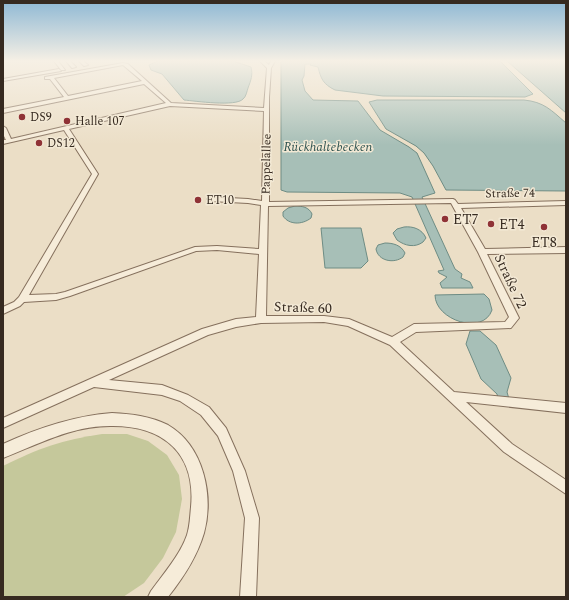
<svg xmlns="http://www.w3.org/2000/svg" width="569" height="600" viewBox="0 0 569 600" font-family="Spectral,serif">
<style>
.green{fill:#c5c89b}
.water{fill:#a7bfb7;stroke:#6e8c84}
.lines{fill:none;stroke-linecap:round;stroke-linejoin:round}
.minor-casing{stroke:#85705d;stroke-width:2}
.tertiary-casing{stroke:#85705d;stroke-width:2}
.minor{fill:#f6ecd9;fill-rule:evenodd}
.tertiary{fill:#f6ecd9;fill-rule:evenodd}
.poi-dot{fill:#8f3236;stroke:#f3e9d5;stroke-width:1.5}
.labels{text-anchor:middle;stroke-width:3;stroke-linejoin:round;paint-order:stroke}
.far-poi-label{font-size:12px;fill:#362a20;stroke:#f3e9d5;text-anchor:start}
.far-street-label{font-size:12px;fill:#362a20;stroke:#f3e9d5}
.far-water-label{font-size:13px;font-style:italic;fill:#305451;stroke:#f3e9d5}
.poi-label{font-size:14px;fill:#362a20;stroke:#f3e9d5;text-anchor:start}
.street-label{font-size:14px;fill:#362a20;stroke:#f3e9d5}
</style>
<rect width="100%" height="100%" fill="#ebdec6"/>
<path class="green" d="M102,434H127L148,441L167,455L179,475L182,499L176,532L163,558L144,583L123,597H3V466C39,448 62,440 102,434Z"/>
<g class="water">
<path d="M158,61H233L251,67C253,75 251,80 248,88C247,91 246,97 243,99C236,107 195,101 184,100L162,74L151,70L149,65Z"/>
<path d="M281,61H500L533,94L525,97L383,96L335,90C323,84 321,79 318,67L310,65L311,64H305L304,76L302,80L305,91L313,100L358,101L380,130L409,147L417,153L435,193L422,197L455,269L462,274L461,278L470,282L473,288H442L440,283L447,277L439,273L438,271L444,270L412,197L400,193L287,192L281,190Z"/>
<polygon points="507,61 566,61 566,113"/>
<path d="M377,100H524C544,102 551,110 566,123V191L446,190L433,166L424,153L416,146L386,129L369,102Z"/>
<path d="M295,206C302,206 309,207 312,214L311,218C302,225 289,225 283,216V212L288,208Z"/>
<path d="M404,227C413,226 422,229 426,238L423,242C415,248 405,246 397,240L393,233L397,229Z"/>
<polygon points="321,228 361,228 368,261 361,268 325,268"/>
<path d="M385,243C393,243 401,245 405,253L403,257C394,264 378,261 376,249L378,245Z"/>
<path d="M484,294L489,299L492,310C483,336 435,320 435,295Z"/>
<polygon points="470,331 480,331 496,345 511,378 507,392 509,399 498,398 497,394 481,379 466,344"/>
</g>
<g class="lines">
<defs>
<g id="minor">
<polygon points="54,61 58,61 65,70 61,70"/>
<polygon points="66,61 70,61 76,67 72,68"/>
<polygon points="79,61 83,61 88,65 84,66"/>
<path d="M260,61H264L269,65L271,61H275L271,68L269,97V202L453,199L455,200L458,204L566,201V205L461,208L485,249L566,247V253L487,254L519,318L511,328L416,332L400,342L454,392L566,403V413L466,402L512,444L566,480V494L504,452L390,345L348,326L324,322L261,323L236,327L208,335L109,380L162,385L188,395L209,407L226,428L245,471L259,518L256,597H240L245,518L233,471L218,436L201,415L180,401L162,395L94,387L3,428V418L202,329L236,319L256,317L259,254L217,250L196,251L70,296L56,300L24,302L20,306L3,314V307L14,302L19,297L92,174L64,130L3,144V140H6L3,134V126L6,128L11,139L166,103L144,84L3,113V109L64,97L50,79H45V77L123,63L128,64L171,103L264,108L267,68ZM123,65L142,81L68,96L54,78ZM170,106L264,111L262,201L248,199L210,197L207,199L210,201L248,203L261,205L259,249L217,246L195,247L65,292L56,294L29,295L98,174L69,129ZM451,203L478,252L509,317L505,322L414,324L392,337L349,319L324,316H266L268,206Z"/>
<polygon points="59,69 61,71 3,81 3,79"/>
</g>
<path id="tertiary" d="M112,413C131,414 150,416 168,425C204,446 214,496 204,533C197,557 183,578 168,597H148L151,591C164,573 180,555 187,535C190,526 190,516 191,507C196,454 164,426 113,426C73,425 39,444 3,458V444C38,428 73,416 112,413Z"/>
</defs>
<use href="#minor" class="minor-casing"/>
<use href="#tertiary" class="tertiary-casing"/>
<use href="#minor" class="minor"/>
<use href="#tertiary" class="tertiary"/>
</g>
<linearGradient id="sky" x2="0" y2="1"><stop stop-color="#8eb8d4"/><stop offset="0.42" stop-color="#f6f0e5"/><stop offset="1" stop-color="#f6f0e5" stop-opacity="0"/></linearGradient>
<rect width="569" height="145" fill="url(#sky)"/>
<g class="poi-dot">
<circle cx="22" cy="117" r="4"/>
<circle cx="67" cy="121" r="4"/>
<circle cx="39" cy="143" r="4"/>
<circle cx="198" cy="200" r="4"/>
<circle cx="445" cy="219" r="4"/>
<circle cx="491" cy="224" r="4"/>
<circle cx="544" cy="227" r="4"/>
</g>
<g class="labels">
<g class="far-poi-label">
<text x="30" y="121">DS9</text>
<text x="75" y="125">Halle 107</text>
<text x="47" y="147">DS12</text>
<text x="206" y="204">ET10</text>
</g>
<g class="far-street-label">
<text transform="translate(266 164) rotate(-89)" y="4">Pappelallee</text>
<text transform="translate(510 193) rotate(-1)" y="4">Straße 74</text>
</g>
<g class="far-water-label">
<text x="328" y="151">Rückhaltebecken</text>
</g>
<g class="poi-label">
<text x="453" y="224">ET7</text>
<text x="499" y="229">ET4</text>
<text x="544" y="247" text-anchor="middle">ET8</text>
</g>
<g class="street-label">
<text transform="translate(511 281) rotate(65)" y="5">Straße 72</text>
<text transform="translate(303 307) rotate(2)" y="5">Straße 60</text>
</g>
</g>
<rect width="569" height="600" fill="none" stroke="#362a20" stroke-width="8"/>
</svg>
